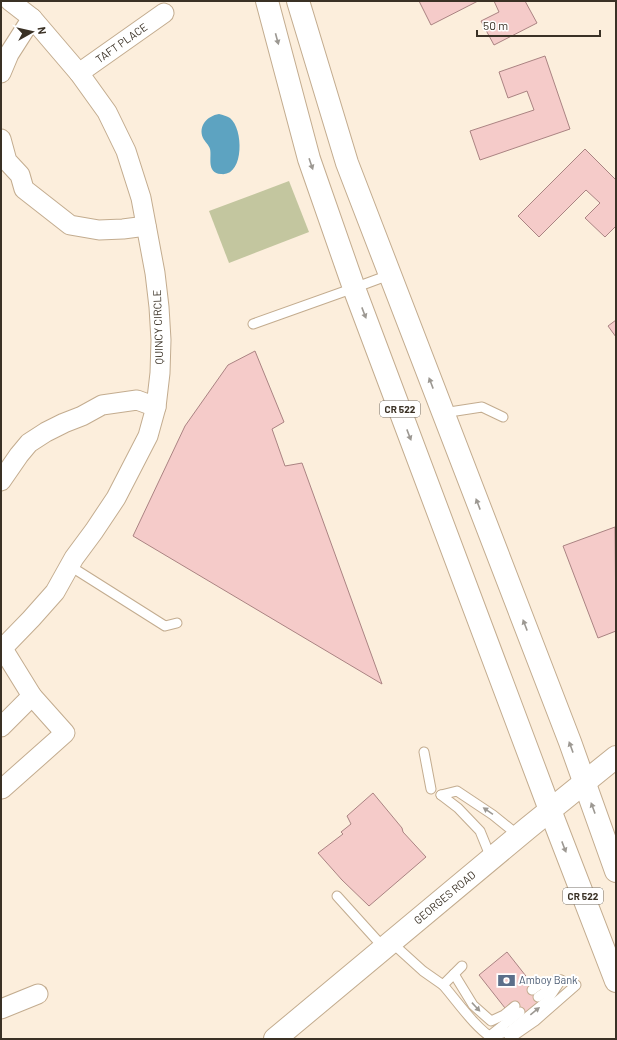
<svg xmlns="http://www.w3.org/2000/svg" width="617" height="1040" viewBox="0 0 617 1040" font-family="Barlow,sans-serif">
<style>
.green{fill:#c3c69f}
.water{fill:#5da3c1}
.building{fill:#f5cbc9;stroke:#aa8382}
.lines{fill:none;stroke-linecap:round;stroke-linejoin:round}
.lane-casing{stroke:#c3ac8f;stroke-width:11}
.street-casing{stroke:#c3ac8f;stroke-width:21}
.secondary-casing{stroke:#c3ac8f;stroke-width:24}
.primary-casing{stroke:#c3ac8f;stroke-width:24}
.lane{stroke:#fff;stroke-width:9}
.street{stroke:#fff;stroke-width:19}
.secondary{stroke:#fff;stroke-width:22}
.primary{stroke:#fff;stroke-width:22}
.oneway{fill:#9c9892}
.labels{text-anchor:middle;stroke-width:4;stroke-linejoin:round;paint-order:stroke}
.shield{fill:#fff;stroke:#756f66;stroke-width:1}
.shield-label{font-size:10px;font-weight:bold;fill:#3a3125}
.street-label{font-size:11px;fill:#3a3125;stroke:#fff}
.service-label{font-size:11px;fill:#4e5e75;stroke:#fff;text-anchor:start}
</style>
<rect width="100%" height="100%" fill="#fceedc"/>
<polygon class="green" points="289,181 309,232 229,263 209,211"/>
<path class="water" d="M219,114C223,115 227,116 230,118C244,129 244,177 221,174C206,173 212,157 210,149C209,145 205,142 203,138C198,126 207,116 219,114Z"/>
<g class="building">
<polygon points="419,1 478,1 431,25"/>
<polygon points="494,1 525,1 537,23 494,45 481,21 499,12"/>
<polygon points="545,56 570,129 480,160 470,131 534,110 527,91 508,98 499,72"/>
<polygon points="585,149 616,180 616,226 605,237 585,218 600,203 586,190 539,237 518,216"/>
<polygon points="616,320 616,337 608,326"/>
<polygon points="255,351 284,422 272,429 285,466 302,463 382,684 133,536 185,426 228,365"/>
<polygon points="615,527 616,631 598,638 563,546"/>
<polygon points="373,793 402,828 403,832 426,857 369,906 342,880 318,853 343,834 341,832 351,824 347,816"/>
<polygon points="507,952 533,985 530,987 542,1002 524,1017 512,1002 505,1008 479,975"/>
</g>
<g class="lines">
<defs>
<g id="lane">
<polyline points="253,324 354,288 389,275"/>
<polyline points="443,413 482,407 503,417"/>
<polyline points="70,566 165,626 177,623"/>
<polyline points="424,752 431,789"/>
<polyline points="441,795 457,791 493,815 519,836"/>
<polyline points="441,795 458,808 480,831 491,858"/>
<polyline points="337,896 384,948"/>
<polyline points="391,942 423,971 443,985 462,966"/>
<polyline points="454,974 473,1005 491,1021 504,1015 515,1006"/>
<path d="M443,985C457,1001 476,1029 494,1039"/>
<polyline points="532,990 539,985 561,980"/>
<polyline points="538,997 555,985"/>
<polyline points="492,1034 520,1012"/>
<polyline points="489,1037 510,1031 547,1001 561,980"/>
<polyline points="509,1039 535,1021 576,985"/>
</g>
<g id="street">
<polyline points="1,73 9,54 32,18"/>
<path id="s1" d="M79,73L164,13"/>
<polyline points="1,139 7,161 20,175 24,189 70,225 99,230 123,229 146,226"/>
<polyline points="1,481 19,455 29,443 46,432 64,423 82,416 102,405 137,400 156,407"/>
<polyline points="1,650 31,619 55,592 74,558 94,531 116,498 148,436 156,407 160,373 161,340 159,307 155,273 141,198 126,151 107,112 79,73 32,18 10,1"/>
<polyline points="1,727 32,696"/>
<polyline points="1,788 2,789 65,733 32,696 3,649"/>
<polyline points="1,1009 38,994"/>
</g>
<g id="secondary">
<path id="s2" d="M275,1039L528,828L616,757"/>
</g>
<g id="primary">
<polyline points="267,1 309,159 354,288 550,810 616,981"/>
<polyline points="298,1 347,163 570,742 616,871"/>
</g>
</defs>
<use href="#lane" class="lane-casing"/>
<use href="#street" class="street-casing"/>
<use href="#secondary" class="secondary-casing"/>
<use href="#primary" class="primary-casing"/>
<use href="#lane" class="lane"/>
<use href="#street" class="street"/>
<use href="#secondary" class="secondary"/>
<use href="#primary" class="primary"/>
</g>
<defs><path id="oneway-solid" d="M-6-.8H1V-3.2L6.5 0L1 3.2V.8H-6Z"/></defs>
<g class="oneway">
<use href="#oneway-solid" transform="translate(277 39) rotate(75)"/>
<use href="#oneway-solid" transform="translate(311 164) rotate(71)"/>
<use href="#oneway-solid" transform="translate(364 313) rotate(69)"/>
<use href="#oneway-solid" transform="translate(431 383) rotate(-111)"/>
<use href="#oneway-solid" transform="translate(409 435) rotate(69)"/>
<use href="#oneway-solid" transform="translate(478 504) rotate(-111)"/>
<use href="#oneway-solid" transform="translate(525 625) rotate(-111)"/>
<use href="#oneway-solid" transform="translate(571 747) rotate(-110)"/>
<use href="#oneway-solid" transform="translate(593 808) rotate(-110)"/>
<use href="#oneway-solid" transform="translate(488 811) rotate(-146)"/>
<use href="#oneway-solid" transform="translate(564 847) rotate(69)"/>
<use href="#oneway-solid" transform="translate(476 1007) rotate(47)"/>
<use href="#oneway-solid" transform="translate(535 1011) rotate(-39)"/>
</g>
<defs>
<symbol id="bank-bare" viewBox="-9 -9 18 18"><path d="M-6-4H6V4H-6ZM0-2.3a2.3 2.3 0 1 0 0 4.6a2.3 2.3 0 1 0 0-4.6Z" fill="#5c6f8a" stroke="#fff" stroke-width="2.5" paint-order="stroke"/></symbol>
</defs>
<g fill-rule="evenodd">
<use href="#bank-bare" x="494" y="968" width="25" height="25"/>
</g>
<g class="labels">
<g class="shield">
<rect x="380" y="401" width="40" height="16" rx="3"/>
<rect x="563" y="888" width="40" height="16" rx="3"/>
</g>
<g class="shield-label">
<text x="400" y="413">CR 522</text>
<text x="583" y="900">CR 522</text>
</g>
<g class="street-label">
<text dy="4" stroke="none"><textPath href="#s1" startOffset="52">TAFT PLACE</textPath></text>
<text transform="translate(158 327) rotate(-92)" y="4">QUINCY CIRCLE</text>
<text dy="4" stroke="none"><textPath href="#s2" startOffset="221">GEORGES ROAD</textPath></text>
</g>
<g class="service-label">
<text x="519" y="984">Amboy Bank</text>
</g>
</g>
<rect width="617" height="1040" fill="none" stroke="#3a3125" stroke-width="4"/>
<g transform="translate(32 32) rotate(82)" stroke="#ffffff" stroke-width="3" paint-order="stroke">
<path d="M0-3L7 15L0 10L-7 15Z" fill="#3a3125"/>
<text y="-6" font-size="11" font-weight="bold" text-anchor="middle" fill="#3a3125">N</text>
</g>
<path d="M477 30v6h123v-6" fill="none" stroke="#3a3125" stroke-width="2"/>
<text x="483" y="30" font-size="12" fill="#3a3125" stroke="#ffffff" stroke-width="3" paint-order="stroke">50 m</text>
</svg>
